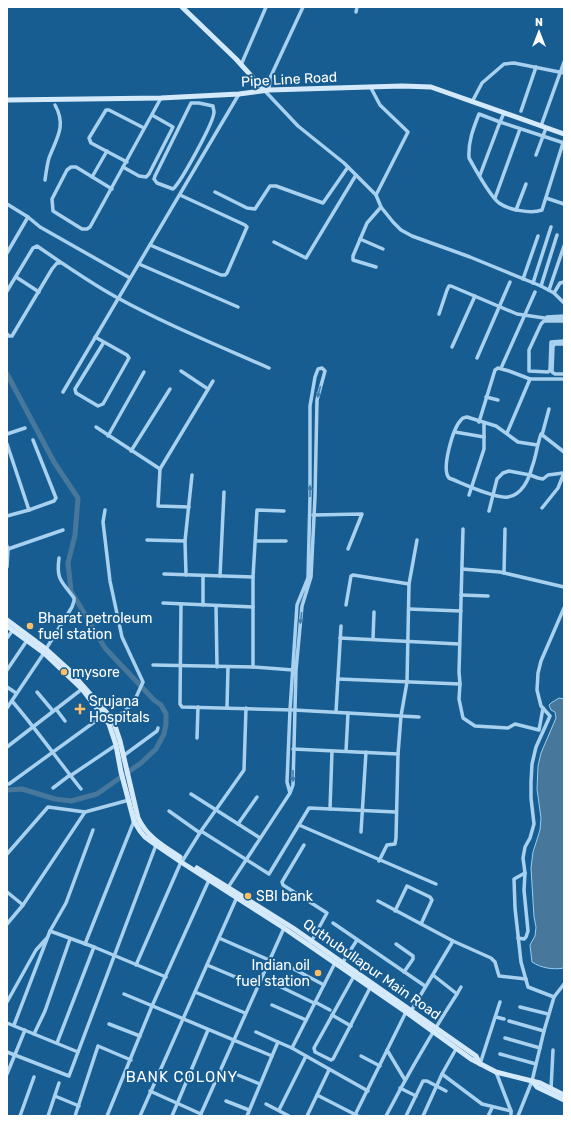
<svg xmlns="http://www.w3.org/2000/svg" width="571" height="1123" viewBox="0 0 571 1123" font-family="Rubik,sans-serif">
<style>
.water{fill:#47789c;stroke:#99cef2}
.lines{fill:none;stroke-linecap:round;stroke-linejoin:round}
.canal{stroke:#47789c;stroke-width:5}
.street{stroke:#a7d1ef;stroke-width:3.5}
.secondary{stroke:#d4eafb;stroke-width:5}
.oneway{fill:#4380ad}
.poi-dot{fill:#ffbd65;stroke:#185d91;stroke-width:1.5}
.labels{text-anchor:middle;stroke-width:4;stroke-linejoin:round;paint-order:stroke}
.street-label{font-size:14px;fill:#fff;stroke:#185d91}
.poi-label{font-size:14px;fill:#fff;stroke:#185d91;text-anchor:start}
.neighbourhood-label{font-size:15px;letter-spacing:1px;fill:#fff;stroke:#185d91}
</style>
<rect width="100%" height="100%" fill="#185d91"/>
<path class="water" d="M559,698L564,699V968C553,970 541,968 532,962L530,945L535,936L536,927L534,917L531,868L533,852L540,830L541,818L537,789L538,766L541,753L556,718L555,712L551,710L549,705L551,703Z"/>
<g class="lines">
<polyline class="canal" points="7,374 54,462 78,498 75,535 68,563 71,591 105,648 154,700 161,705 166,714 166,724 164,734 156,749 141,763 97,794 71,801 55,799 22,789 7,790"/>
<g class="street">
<polyline points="356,12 357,7"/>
<polyline points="241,65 266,7"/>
<polyline points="371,88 380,105 408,132 376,195"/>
<polyline points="264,90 298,126 344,163 376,195 381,207 393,222 401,230 412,236 470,257 541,286 554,293 564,303"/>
<polyline points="269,90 270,78 303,7"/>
<polyline points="472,102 482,83 504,64 514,63 564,73"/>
<path d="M191,103H199L213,106C213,108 214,110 214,112C214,122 181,182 173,189L157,183L154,179L155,176Z"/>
<polyline points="521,111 536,67"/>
<path d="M504,113L500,122L479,114C473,129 468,142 469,158C476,170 489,195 499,203C509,210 531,214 542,210L563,143"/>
<polyline points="541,126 564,62"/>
<polyline points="536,155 546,128"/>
<polyline points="127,162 91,143 89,138 106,110 109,110 144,128"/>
<polyline points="123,167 139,176 146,177 149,174 173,127 152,115"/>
<polyline points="480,175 500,122 564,143"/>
<polyline points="92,177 107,151"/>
<path d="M45,180C46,173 47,165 49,158C56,139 67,126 55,105"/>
<polyline points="112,189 76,167 71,167 67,170 52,199 53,211 82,229 87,229 90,227 161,98"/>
<polyline points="215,192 247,208 255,209 270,186 276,186 323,203 348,167"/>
<polyline points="495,198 520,129"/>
<polyline points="546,198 564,204"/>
<polyline points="7,204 28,217 40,227 130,278"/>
<polyline points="516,210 526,184"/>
<polyline points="360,239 383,249"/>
<polyline points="274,242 306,258 356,175"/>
<polyline points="150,245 221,275 225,275 227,273 247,227 245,225 180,195"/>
<polyline points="7,253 28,217"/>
<polyline points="139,264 238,307"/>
<polyline points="376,267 353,260 353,256 367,223 381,207"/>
<polyline points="16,277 39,292"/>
<polyline points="523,279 538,236"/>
<polyline points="533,283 551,227"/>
<polyline points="541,286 557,235"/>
<polyline points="549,290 564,246"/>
<path d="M7,291L33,248L37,246C63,264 89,282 116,297C165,324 217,345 269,368"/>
<polyline points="554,293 560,283 564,282"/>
<polyline points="439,314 447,290 449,286 451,286 517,314 551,319 564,318"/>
<polyline points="547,317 564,316"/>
<polyline points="564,321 544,321 541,324 529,350 529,371 548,372 550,370 551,342 564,341"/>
<polyline points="7,334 9,336 12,336 52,269 57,263 60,263"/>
<polyline points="95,337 127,355 129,358 103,404 98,406 76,393 75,389 104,342"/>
<polyline points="564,344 555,344 553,346 552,372 555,374 564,374"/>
<polyline points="452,347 475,296"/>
<polyline points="477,358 510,282"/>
<polyline points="502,366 535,292"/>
<polyline points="181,371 208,389"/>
<polyline points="63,392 239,94"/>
<polyline points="486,397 498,400"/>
<polyline points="479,422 495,370 498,368 509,371 530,379"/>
<polyline points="96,427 160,469"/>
<polyline points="455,432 484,437"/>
<polyline points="507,433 530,379 564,379"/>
<polyline points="7,434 25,428"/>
<polyline points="542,435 549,409"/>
<polyline points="108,436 144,372"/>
<polyline points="7,444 29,510 54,501 56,498 33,440"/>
<path d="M537,445L518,442L496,426L467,417C464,418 463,417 461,420C453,428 441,469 449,478C462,483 495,499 508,497C522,495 529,479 532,467C536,457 537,445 541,434L564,452"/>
<polyline points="131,451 170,389"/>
<polyline points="469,495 484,449 484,424"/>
<polyline points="189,507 158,506 160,469 213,381"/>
<polyline points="542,508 558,488 564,473"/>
<polyline points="105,510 103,522 110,581 122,637 143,682 133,704 113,720"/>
<polyline points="489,511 497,479 503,473 509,471 530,475 538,478 543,479 548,475 563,473"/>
<polyline points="313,515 362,514 348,549"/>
<polyline points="7,516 29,510"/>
<polyline points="147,540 185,541"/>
<polyline points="417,540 409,584 407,682 401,716 419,717"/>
<polyline points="256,541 286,541"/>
<polyline points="7,546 8,549 63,530"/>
<polyline points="7,567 8,549"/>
<polyline points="462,569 500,572 564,587"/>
<polyline points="504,573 505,529"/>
<polyline points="164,574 253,577"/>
<polyline points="186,575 185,541 192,475"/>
<polyline points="220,576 224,492"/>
<polyline points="461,595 488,596"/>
<polyline points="163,603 253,607"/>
<polyline points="181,604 180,704 182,707 294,710 401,716 398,754 396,838 395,844 387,845 379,861"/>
<polyline points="203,605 203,576"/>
<polyline points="346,605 351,576 353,575 409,584"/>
<polyline points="216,606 217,667"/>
<polyline points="409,609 461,611"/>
<polyline points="7,638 13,630"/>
<polyline points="340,638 459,644"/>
<polyline points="373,639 374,612"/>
<path d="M46,649L72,607L74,601V598C62,581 56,581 59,558"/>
<polyline points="153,665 253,667 293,670"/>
<polyline points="253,667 253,577 257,510 284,511"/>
<polyline points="7,670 28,639"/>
<polyline points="338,679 460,684 459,672 463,529"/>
<polyline points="460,684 459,699 463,718 475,726 508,728 515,724 539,730 543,708"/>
<polyline points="7,687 16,693"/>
<polyline points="37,692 53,711"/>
<path d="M12,701C36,729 58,760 81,789"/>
<polyline points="227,707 228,667"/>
<polyline points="7,708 44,653"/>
<polyline points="56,709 65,721"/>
<polyline points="336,712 341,626"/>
<polyline points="197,738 198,707"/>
<polyline points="7,747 82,689"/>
<polyline points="293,749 398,754"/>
<polyline points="346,751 348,713"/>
<polyline points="123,756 157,731 158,728"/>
<polyline points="70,776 116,745"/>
<polyline points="9,784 104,715"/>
<polyline points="53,788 70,775"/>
<polyline points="191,794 260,838"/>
<polyline points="330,809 332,751"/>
<polyline points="169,811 200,833"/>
<polyline points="238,824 257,797"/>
<polyline points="299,825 436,884"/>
<polyline points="93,830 66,903 50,931 94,947 166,977"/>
<polyline points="201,831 269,874 309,808 396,812"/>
<polyline points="361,832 366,752"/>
<polyline points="304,845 282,882 283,885 327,913 311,942"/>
<polyline points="7,854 48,807 85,812"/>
<polyline points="183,860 201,831 244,770 246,708"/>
<polyline points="227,889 290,793 293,785 296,670 302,606 311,577 315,497 317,400 325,371 322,368 318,369 315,377 310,406 310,497 308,578 297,605 290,710 287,782 290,793"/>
<polyline points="7,892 23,905 7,924"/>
<polyline points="378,901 453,941 491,958 495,962 499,976 526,979"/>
<polyline points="23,905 85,812 129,800"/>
<polyline points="395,911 407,886 430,897 432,900 421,924"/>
<polyline points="333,923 425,986"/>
<polyline points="219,938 269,960"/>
<polyline points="518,938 524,939 526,937 528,931 524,890 525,873 523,858 525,847 530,838 534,824 531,798 531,782 532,764 536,747 550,716 541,706 537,690 538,673 541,661 564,608"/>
<polyline points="85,944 134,821"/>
<polyline points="396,944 413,956 413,959 404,972"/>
<polyline points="343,962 357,940"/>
<polyline points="136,965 181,862"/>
<polyline points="207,965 257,986"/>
<polyline points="290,967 324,985"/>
<polyline points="433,975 457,994 461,987"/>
<polyline points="354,976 314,1048 315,1052 331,1060 333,1059 370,988"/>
<polyline points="277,985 314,1003"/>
<polyline points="195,992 245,1013"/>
<polyline points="124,994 272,1056 247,1116"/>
<polyline points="554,997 564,984"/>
<polyline points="7,1002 36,950 47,938"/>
<polyline points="315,1002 330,1010"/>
<polyline points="272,1005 306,1020"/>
<polyline points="520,1007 548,1014"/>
<polyline points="411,1011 453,941"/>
<polyline points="332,1015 351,1026"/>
<polyline points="496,1017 504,1019"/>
<polyline points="509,1021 544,1031"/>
<polyline points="7,1023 78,1052"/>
<polyline points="109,1024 140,1036"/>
<polyline points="14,1025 50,931"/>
<polyline points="256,1032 278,1042"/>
<polyline points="34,1034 45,1011 70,939"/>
<polyline points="505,1038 540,1048"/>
<polyline points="57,1043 94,947"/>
<polyline points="292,1048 335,963"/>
<polyline points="387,1050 405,1080"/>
<polyline points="7,1052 69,1076 156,845"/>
<polyline points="500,1054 536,1064"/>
<polyline points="272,1056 278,1042 292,1048 306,1056"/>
<polyline points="361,1056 380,1066"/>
<polyline points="480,1064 500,1002"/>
<polyline points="496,1072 511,1111 511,1116"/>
<polyline points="7,1074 25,1030"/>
<polyline points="442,1074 482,1104 511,1111"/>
<polyline points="238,1075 260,1084"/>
<polyline points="400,1088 416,1096"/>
<polyline points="551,1089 553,1050"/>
<polyline points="150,1091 201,1114"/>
<polyline points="317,1095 358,1116"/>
<polyline points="55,1096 79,1106"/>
<polyline points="226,1101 249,1110"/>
<polyline points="266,1104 289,1116"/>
<polyline points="279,1110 306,1056 368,1091"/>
<polyline points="355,1115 406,1012"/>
<polyline points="20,1116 34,1077"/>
<polyline points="48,1116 59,1083"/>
<polyline points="75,1116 98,1046 131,1060"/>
<polyline points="107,1116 152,1006 209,880"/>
<polyline points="140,1116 237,897"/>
<polyline points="172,1116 208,1030"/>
<polyline points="200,1116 284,928"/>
<polyline points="307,1116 329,1070"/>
<path d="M386,1116C408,1074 431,1034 457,994"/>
<polyline points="406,1116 423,1081 427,1081 446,1091"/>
<polyline points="423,1116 442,1074 456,1049"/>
<polyline points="488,1116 492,1108"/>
<polyline points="518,1116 532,1081 544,1031 554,997 528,987 521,962 515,908 514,879 525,873"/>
</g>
<g class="secondary">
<polyline points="182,7 236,59 264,90"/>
<polyline points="7,100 161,98 239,94 269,90 402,86 431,87 564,134"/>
<path d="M7,620L46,649L68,669L113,720L120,741L138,818C147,837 163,846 180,857"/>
<polyline points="7,626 44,653 82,689 109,724 116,745 121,772 134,821 140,831 145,837 156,845 181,862 284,928 406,1012 471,1059 496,1072 540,1083 564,1095"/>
<polyline points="197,868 293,928 476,1056 480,1064"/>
<polyline points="533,1082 537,1087 564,1100"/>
</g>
</g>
<defs><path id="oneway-solid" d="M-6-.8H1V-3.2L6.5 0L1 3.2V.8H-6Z"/></defs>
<g class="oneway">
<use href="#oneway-solid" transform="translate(319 392) rotate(104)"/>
<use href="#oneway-solid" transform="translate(310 491) rotate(-90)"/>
<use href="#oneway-solid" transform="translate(301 618) rotate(96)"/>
<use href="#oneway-solid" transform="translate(293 776) rotate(90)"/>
</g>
<g class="poi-dot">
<circle cx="30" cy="626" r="4"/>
<circle cx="64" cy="672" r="4"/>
<path d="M78 703h4v4h4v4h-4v4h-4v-4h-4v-4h4z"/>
<circle cx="248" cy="896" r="4"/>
<circle cx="318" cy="973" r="4"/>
</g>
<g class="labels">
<g class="street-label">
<text transform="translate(289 79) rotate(-3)" y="5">Pipe Line Road</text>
<text transform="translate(372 969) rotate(35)" y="5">Quthubullapur Main Road</text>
</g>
<g class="poi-label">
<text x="38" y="623">Bharat petroleum<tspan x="38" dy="16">fuel station</tspan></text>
<text x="72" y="677">mysore</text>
<text x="89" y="706">Srujana<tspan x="89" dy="16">Hospitals</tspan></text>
<text x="256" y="901">SBI bank</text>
<text x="310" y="970" text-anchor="end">Indian oil<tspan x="310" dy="16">fuel station</tspan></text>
</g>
<g class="neighbourhood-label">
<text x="182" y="1082">BANK COLONY</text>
</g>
</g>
<rect width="571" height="1123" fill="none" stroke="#ffffff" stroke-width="16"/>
<g transform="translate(539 32)" stroke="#185d91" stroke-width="3" paint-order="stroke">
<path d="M0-3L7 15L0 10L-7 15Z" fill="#ffffff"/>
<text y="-6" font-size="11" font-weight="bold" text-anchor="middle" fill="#ffffff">N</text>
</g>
</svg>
